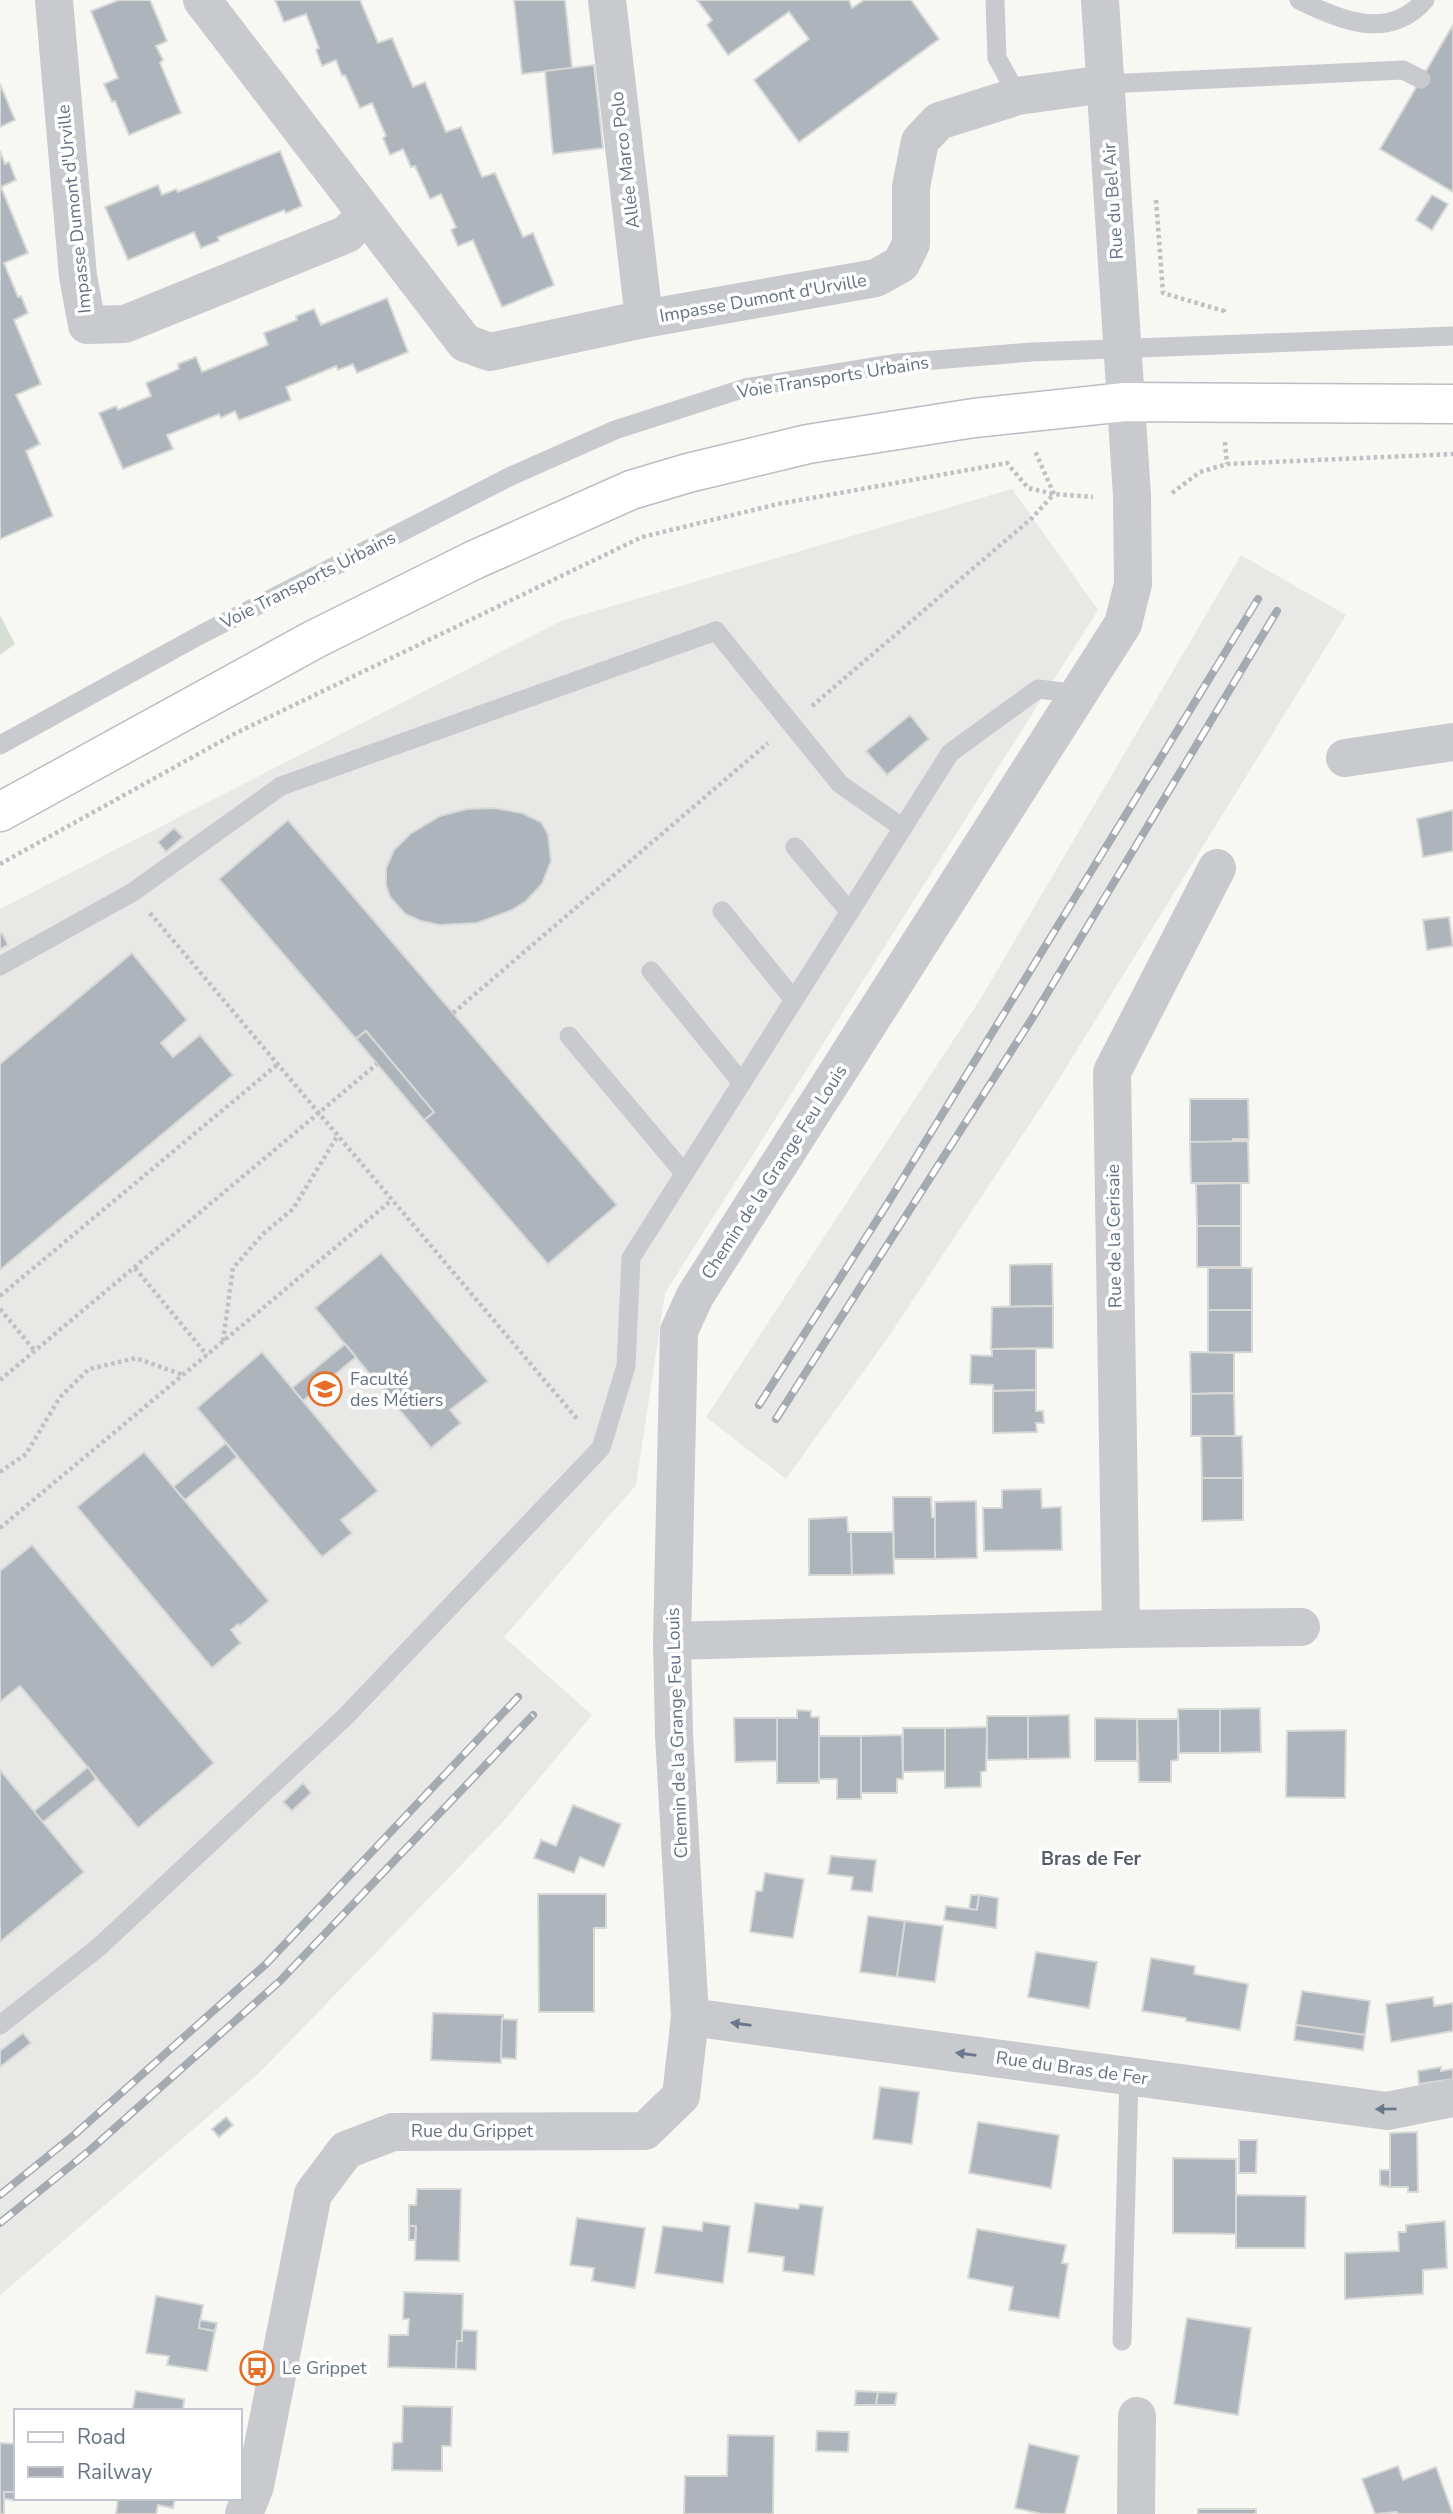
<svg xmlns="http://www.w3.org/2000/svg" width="1453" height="2514" viewBox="0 0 1453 2514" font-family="'Nunito Sans',sans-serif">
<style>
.built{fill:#e8e8e7}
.green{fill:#d7dfd5}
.building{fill:#aeb4bb;stroke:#d8d9d7;stroke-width:2}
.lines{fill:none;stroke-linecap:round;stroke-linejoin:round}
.secondary-casing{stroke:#babdc2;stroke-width:41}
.path{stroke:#bfc0c3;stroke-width:4.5;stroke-dasharray:3.5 3.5;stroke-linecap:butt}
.lane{stroke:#c8cace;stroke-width:19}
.street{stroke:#c8cace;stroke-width:38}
.secondary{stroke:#fff;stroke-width:38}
.rail-casing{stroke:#a5aab1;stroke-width:8}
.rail{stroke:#fff;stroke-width:5;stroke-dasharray:16;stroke-linecap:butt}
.oneway{fill:#6b778a}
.labels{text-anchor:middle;stroke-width:7;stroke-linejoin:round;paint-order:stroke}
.street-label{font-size:18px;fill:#667386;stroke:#fff}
.poi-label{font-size:18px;fill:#667386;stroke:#fff;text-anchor:start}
.neighbourhood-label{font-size:19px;font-weight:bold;fill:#545d6a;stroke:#fff}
</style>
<rect width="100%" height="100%" fill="#f7f7f4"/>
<g class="built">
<polygon points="1012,489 1098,610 665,1293 636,1485 504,1637 592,1715 501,1824 259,2073 0,2295 0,909 561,621"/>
<polygon points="1241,555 1346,615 1049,1095 891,1333 786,1479 706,1417 981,998"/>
</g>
<polygon class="green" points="0,615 15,644 0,655"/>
<g class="building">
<polygon points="119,0 150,0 167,41 156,46 163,60 160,63 181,113 129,135 115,101 112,102 104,84 118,78 91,11"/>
<polygon points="275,0 360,0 378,43 392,38 413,87 425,82 446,132 461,127 482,177 495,173 523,237 533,233 554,285 502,307 473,240 458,246 451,230 456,227 441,194 430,199 415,166 411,167 403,149 390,155 383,138 386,136 372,103 360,108 345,75 342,76 336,60 322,66 316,50 319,48 306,14 284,22"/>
<polygon points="514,0 565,0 572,68 522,74"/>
<polygon points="697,0 849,0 852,8 864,0 911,0 939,39 799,142 754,80 809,39 789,12 728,55 707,25 712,20"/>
<polygon points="1453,25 1453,192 1380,149"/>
<polygon points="594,65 603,148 553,154 545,71"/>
<polygon points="0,84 15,120 0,127"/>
<polygon points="0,151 5,164 9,162 16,180 1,187 28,253 4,263 18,297 21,296 28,313 14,320 41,384 16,395 40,444 26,451 53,516 0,539"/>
<polygon points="280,151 302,206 286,213 284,210 218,237 219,241 201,248 194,232 128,260 105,207 158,185 162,195 176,189 178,192"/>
<polygon points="1432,195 1448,204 1432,230 1416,220"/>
<polygon points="387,298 408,352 357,373 353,364 338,370 336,366 286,387 291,400 239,420 235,411 221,418 219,414 167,435 173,449 123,469 99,413 116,406 118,410 151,396 146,383 179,369 178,364 196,357 202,372 268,345 264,333 297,320 296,316 314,309 321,325"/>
<polygon points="910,715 929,739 887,775 866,751"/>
<polygon points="494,808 522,813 541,822 548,834 551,861 542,884 526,901 512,910 477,923 440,925 421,921 405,914 390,897 386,885 386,868 394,850 410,834 440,816 467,809"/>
<polygon points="1453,810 1453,851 1423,857 1417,819"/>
<polygon points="288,820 617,1205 548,1264 424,1120 434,1112 366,1031 356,1039 219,879"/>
<polygon points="174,828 183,837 166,852 158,842"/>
<polygon points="1449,917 1453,946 1427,950 1423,920"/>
<polygon points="2,933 8,945 0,949 0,934"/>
<polygon points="132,953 187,1020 161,1043 173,1057 200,1035 233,1075 0,1270 0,1064"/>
<polygon points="366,1031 434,1112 424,1120 356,1039"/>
<polygon points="1190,1099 1248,1099 1249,1139 1233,1139 1233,1142 1190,1142"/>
<polygon points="1248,1141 1249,1183 1191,1183 1190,1142"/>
<polygon points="1241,1183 1241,1226 1197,1226 1196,1184"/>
<rect x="1197" y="1226" width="44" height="41"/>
<polygon points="381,1253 488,1381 450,1410 461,1423 431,1448 315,1308"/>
<polygon points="1052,1264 1053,1306 1010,1307 1010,1265"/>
<rect x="1208" y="1268" width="44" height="42"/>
<polygon points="1053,1306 1053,1348 991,1349 992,1307"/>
<polygon points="1208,1310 1252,1310 1252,1352 1208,1353"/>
<polygon points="345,1344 356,1357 303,1401 292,1388"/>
<polygon points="992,1349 1036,1349 1036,1390 993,1391 993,1385 970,1384 971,1355 992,1356"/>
<polygon points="262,1352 378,1491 341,1520 352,1533 322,1557 197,1408"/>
<polygon points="1190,1352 1234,1353 1234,1393 1191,1394"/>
<polygon points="1036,1390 1036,1411 1043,1411 1044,1423 1036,1423 1037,1432 993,1433 993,1391"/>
<polygon points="1234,1393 1235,1436 1191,1436 1191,1394"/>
<polygon points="1201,1436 1242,1436 1243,1478 1202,1478"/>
<polygon points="226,1443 237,1457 185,1500 173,1487"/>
<polygon points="144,1452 269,1601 240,1626 238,1624 231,1630 241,1643 212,1668 77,1507"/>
<polygon points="1202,1478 1243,1478 1243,1520 1202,1521"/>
<polygon points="1041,1489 1042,1508 1061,1507 1062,1550 984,1551 983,1508 1002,1508 1002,1490"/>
<polygon points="893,1497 931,1497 932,1517 935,1517 935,1559 894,1559"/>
<polygon points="976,1501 977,1558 935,1559 935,1502"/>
<polygon points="847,1517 848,1532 851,1532 852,1575 809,1575 809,1519"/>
<polygon points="851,1532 893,1532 894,1574 852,1575"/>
<polygon points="32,1545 214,1763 138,1828 20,1686 0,1702 0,1571"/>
<polygon points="1260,1708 1261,1752 1220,1753 1220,1709"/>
<polygon points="1178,1709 1220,1709 1220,1753 1179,1753"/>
<polygon points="797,1710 811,1711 811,1717 819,1717 819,1783 777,1783 777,1718 797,1718"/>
<polygon points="1069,1715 1070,1758 1028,1759 1028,1716"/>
<polygon points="987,1716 1028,1716 1028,1759 987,1760"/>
<polygon points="734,1718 777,1718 777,1761 735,1762"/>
<polygon points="1095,1718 1137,1719 1137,1761 1095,1761"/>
<polygon points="1137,1719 1178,1719 1178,1760 1171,1761 1171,1782 1139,1782"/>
<polygon points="987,1727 986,1771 981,1772 981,1787 945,1788 945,1728"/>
<polygon points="903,1728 945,1728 945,1771 903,1772"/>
<polygon points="1346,1730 1345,1798 1286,1797 1287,1731"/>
<polygon points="902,1735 903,1779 897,1779 897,1793 861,1793 861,1736"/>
<polygon points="819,1736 861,1736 861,1799 837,1799 837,1779 819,1779"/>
<polygon points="88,1767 96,1779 42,1823 33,1812"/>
<polygon points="0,1770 84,1872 0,1942"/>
<polygon points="303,1783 311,1793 292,1811 283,1802"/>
<polygon points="573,1805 621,1824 604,1867 580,1857 574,1873 534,1858 541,1840 556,1846"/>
<polygon points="831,1856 876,1860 872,1892 851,1890 853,1877 828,1874"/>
<polygon points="765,1873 804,1879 793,1938 750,1932 756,1891 762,1891"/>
<polygon points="538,1894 606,1894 606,1928 594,1928 594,2012 539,2012"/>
<polygon points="971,1895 979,1895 977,1910 969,1909"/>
<polygon points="979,1895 998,1898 996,1928 944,1920 946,1906 977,1910"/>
<polygon points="868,1916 905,1921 897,1977 860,1972"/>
<polygon points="905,1921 943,1926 935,1982 897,1977"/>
<polygon points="1036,1952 1097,1962 1089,2008 1028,1997"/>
<polygon points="1151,1958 1195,1966 1194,1974 1248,1984 1240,2030 1186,2021 1186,2018 1142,2011"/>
<polygon points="1302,1991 1370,2001 1365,2035 1296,2025"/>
<polygon points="1433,1997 1434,2006 1453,2003 1453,2031 1391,2042 1386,2004"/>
<polygon points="433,2013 503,2015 501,2063 431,2060"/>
<polygon points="502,2019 517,2020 516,2059 501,2058"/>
<polygon points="1296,2025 1365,2035 1363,2050 1294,2040"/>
<polygon points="23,2033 31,2043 0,2067 0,2051"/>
<polygon points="1441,2067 1441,2071 1453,2069 1453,2079 1419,2084 1418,2071"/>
<polygon points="880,2087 919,2092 912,2144 873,2139"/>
<polygon points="226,2117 233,2125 219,2137 212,2129"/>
<polygon points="978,2122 1059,2135 1051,2188 969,2173"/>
<polygon points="1417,2132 1418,2192 1408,2192 1408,2187 1390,2187 1390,2133"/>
<polygon points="1239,2140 1257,2140 1256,2173 1239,2173"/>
<polygon points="1173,2158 1236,2159 1236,2234 1173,2233"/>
<polygon points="1380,2170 1390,2170 1390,2187 1380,2185"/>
<polygon points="417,2189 461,2189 459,2261 415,2260 416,2226 409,2226 409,2205 416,2205"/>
<polygon points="1236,2195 1306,2196 1305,2248 1236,2248"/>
<polygon points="755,2203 798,2209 800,2204 823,2207 814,2275 783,2271 784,2257 748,2252"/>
<polygon points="577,2218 645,2228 635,2288 592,2281 594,2268 570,2265"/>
<polygon points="1445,2221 1447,2268 1423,2270 1423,2294 1345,2299 1345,2253 1399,2251 1398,2232 1406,2232 1406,2225"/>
<polygon points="703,2222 730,2226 723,2283 655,2273 663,2226 702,2231"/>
<polygon points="409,2226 416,2226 415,2240 409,2240"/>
<polygon points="977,2229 1066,2245 1062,2263 1068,2264 1059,2318 1009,2310 1013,2287 968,2278"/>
<polygon points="404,2292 463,2294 462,2341 457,2341 456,2369 388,2367 389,2335 408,2335 409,2319 403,2319"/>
<polygon points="156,2296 203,2305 199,2328 215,2331 207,2371 167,2365 169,2356 146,2353"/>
<polygon points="1187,2318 1251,2328 1238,2415 1174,2404"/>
<polygon points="200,2320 217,2323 215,2331 199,2328"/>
<polygon points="462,2330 477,2331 476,2370 456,2369 457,2341 462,2341"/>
<polygon points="136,2391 184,2399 183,2411 132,2411"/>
<polygon points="856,2391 878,2392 876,2405 855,2405"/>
<polygon points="878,2392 897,2393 895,2405 876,2405"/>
<polygon points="403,2406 452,2407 451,2446 442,2446 442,2471 392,2470 393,2443 402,2442"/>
<polygon points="817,2431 849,2432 848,2452 816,2451"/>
<polygon points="728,2435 774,2436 773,2514 684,2514 685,2476 727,2476"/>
<polygon points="0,2443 16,2444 16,2492 4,2492 4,2514 0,2514"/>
<polygon points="1029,2444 1079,2456 1065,2514 1042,2514 1015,2508"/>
<polygon points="1398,2466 1403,2480 1436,2467 1453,2514 1398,2514 1397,2512 1375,2514 1362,2479"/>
<polygon points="4,2492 16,2492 15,2500 4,2499"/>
<polygon points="111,2498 175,2498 173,2508 158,2505 156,2514 116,2514 118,2499"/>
<rect x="1198" y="2509" width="58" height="5"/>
</g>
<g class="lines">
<defs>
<polyline id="secondary" points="0,812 315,639 474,560 631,490 688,473 808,444 974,418 1125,402 1453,404"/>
</defs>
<use href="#secondary" class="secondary-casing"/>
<g class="path">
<polyline points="1156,200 1163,293 1224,311 1223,315"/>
<polyline points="1225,442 1227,464"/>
<polyline points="1172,493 1200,472 1227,464 1453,454"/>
<polyline points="812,706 1032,518 1054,494 1035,451"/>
<polyline points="0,864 236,733 642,537 778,504 1007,463 1028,488 1054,494 1093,497"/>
<polyline points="150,913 578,1420"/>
<polyline points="453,1013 768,743"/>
<polyline points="135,1268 207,1355"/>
<polyline points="0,1296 278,1064"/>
<polyline points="0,1309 35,1351"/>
<polyline points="223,1341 233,1268 263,1234 293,1209 338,1135"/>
<polyline points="0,1380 377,1064"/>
<polyline points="0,1472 26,1454 60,1397 89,1369 136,1358 183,1375"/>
<polyline points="0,1528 392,1200"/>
</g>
<g class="lane">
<polyline points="995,0 997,58 1018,96"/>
<path d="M1299,0C1341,21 1389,41 1425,0"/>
<polyline points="1105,84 1403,70 1421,79"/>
<polyline points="0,745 202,634 511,476 615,430 745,388 898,363 1032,352 1453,336"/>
<polyline points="795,847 850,912"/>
<polyline points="722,911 794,1000"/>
<polyline points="0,966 133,892 281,786 716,631 840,784 903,828"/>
<polyline points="651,971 742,1083"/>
<polyline points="569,1036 684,1173"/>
<polyline points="0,2025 99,1947 346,1716 601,1448 626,1366 631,1258 950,753 1038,689 1080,694"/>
<polyline points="1122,2341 1129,2076"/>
</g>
<g class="street">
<polyline points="54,0 78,276 87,325 125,324 347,234 365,215"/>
<polyline points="202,0 465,343 490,352 644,319 876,278 901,264 911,244 911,187 920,141 939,121 1018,96 1105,84"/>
<polyline points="607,0 644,319"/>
<polyline points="1345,758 1453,742"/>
<polyline points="1121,1629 1301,1627"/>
<polyline points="672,1641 1121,1629 1112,1072 1217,868"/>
<polyline points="690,2017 1387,2111 1453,2098"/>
<polyline points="244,2514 255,2486 313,2194 346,2150 393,2132 645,2131 681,2096 690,2017 674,1735 672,1641 679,1331 695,1296 1123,624 1133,584 1132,496 1100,0"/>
<polyline points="1136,2514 1137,2416"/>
</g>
<use href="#secondary" class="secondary"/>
<defs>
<g id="rail">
<polyline points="759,1405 886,1206 1258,599"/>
<polyline points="776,1419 1033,1017 1277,611"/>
<polyline points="0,2195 74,2135 266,1964 518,1697"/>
<polyline points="0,2223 89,2151 280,1981 533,1715"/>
</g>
</defs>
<use href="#rail" class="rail-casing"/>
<use href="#rail" class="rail"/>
</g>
<defs><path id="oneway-solid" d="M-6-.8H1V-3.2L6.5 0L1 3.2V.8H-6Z" transform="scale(1.75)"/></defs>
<g class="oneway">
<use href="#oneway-solid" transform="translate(741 2024) rotate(-172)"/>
<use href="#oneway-solid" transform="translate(966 2054) rotate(-172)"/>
<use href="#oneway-solid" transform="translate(1386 2109) rotate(179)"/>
</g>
<defs>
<symbol id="school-ring" viewBox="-11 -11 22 22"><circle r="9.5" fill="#fff" stroke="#e56f27" stroke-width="1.5"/><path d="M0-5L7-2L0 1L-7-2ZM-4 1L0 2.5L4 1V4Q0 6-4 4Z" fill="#e56f27"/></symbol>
<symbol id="bus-ring" viewBox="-11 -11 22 22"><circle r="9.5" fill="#fff" stroke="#e56f27" stroke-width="1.5"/><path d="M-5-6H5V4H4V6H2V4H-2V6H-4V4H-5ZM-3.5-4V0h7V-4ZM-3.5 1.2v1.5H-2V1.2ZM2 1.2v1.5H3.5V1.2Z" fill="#e56f27"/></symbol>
</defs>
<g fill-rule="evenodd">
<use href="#school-ring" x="306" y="1370" width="38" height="38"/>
<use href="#bus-ring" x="238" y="2349" width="38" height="38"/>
</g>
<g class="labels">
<g class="street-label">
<text transform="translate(625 160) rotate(-97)" y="6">Allée Marco Polo</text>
<text transform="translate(1113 201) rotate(-94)" y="6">Rue du Bel Air</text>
<text transform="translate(74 209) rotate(-96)" y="6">Impasse Dumont d'Urville</text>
<text transform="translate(763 298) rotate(-10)" y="6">Impasse Dumont d'Urville</text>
<text transform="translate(833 377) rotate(-9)" y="6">Voie Transports Urbains</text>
<text transform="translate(308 580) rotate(-27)" y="6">Voie Transports Urbains</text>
<text transform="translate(774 1172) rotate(-57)" y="6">Chemin de la Grange Feu Louis</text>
<text transform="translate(1114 1236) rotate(-91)" y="6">Rue de la Cerisaie</text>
<text transform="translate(677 1733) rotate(-92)" y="6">Chemin de la Grange Feu Louis</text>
<text transform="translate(1072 2068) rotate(8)" y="6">Rue du Bras de Fer</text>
<text x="472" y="2137">Rue du Grippet</text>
</g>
<g class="poi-label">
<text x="350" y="1385">Faculté<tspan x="350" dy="21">des Métiers</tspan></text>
<text x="282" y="2374">Le Grippet</text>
</g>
<g class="neighbourhood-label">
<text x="1091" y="1865">Bras de Fer</text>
</g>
</g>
<rect x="14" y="2409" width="228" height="91" fill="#ffffff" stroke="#c2c7cf" stroke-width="2"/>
<rect x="28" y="2432" width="35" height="10" fill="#ffffff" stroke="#c2c7cf" stroke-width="2"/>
<text x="77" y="2444" font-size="21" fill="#667386">Road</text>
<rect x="28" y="2467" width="35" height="10" fill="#a5aab1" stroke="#c2c7cf" stroke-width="2"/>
<text x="77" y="2479" font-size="21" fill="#667386">Railway</text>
</svg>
